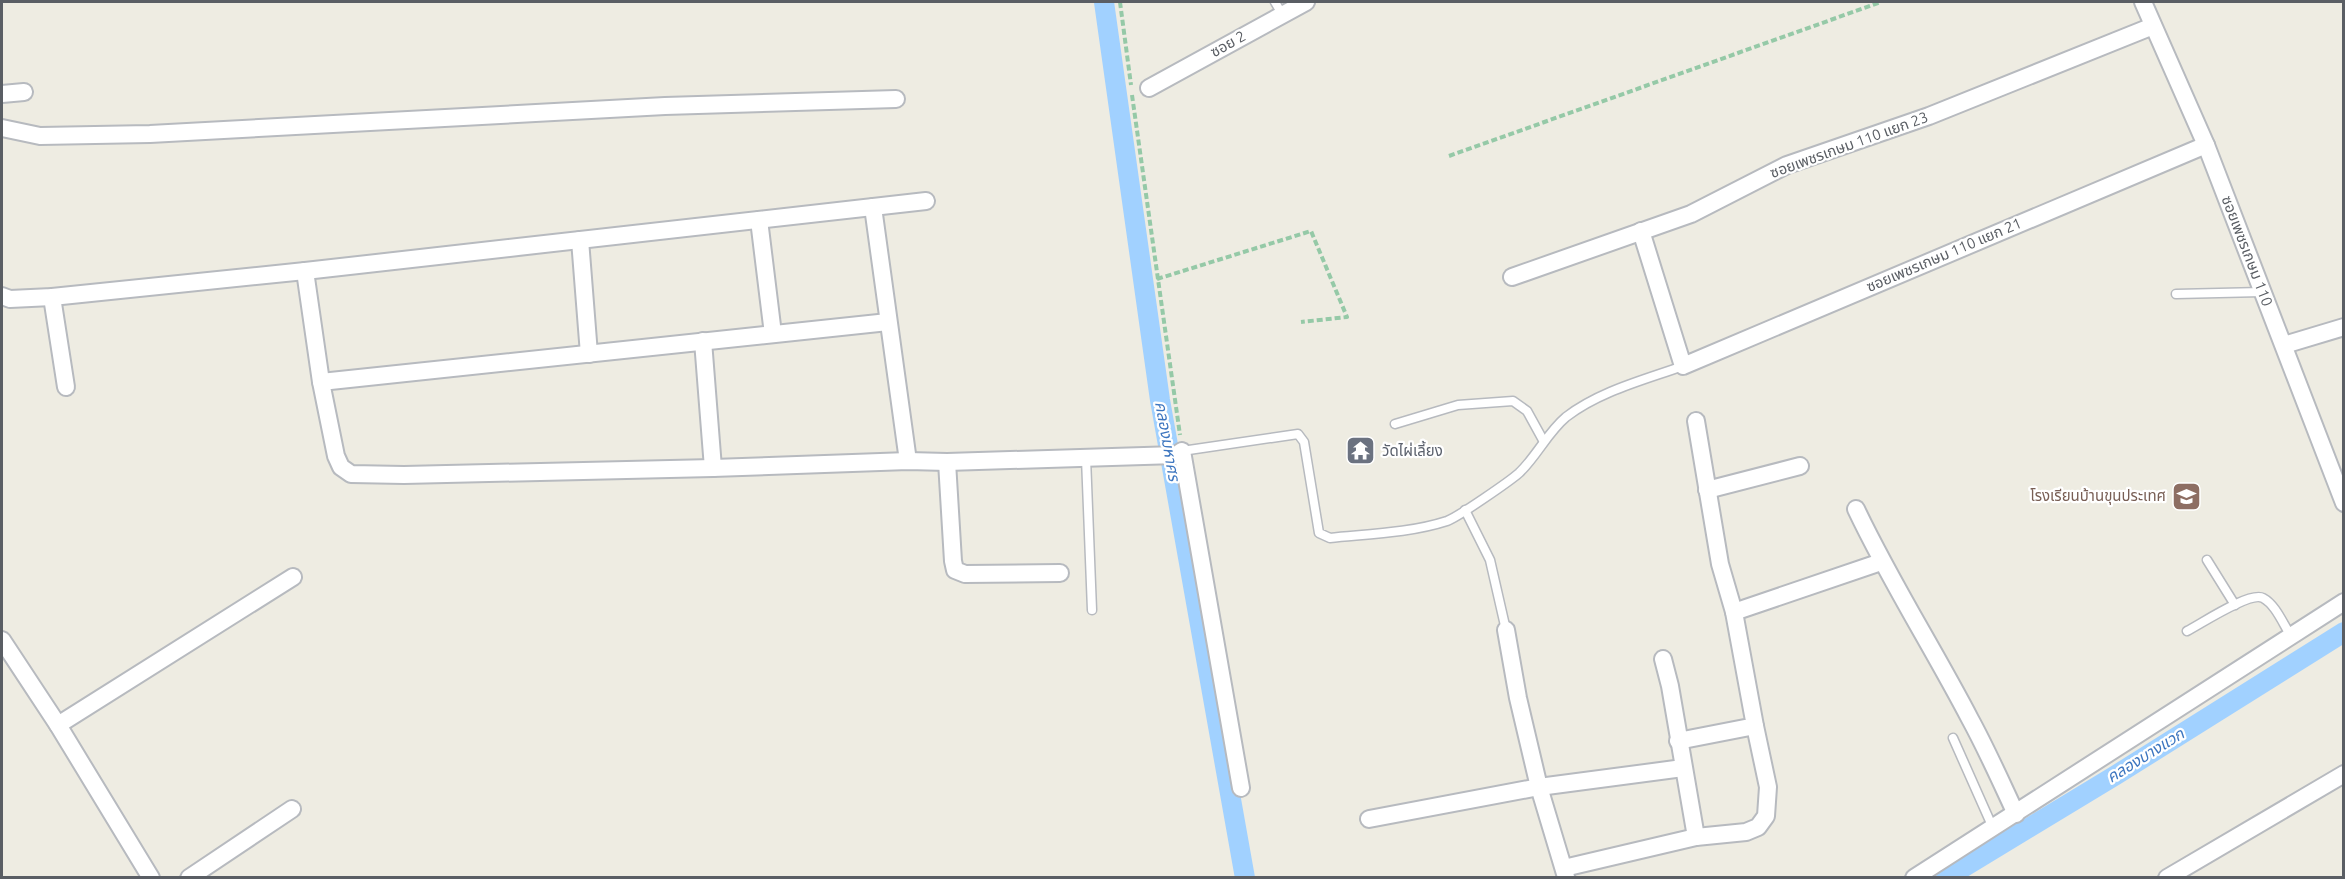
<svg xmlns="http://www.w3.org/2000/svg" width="2345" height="879" viewBox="0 0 2345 879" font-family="Ubuntu,'Noto Sans Thai',sans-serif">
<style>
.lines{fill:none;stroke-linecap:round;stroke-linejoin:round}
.canal{stroke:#a1d1ff;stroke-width:20}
.lane-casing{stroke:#b7babf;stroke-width:11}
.street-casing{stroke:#b7babf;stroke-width:20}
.path{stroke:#95c9a7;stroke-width:4;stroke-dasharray:6 3;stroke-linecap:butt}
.lane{stroke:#fff;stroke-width:8}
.street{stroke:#fff;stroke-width:16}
.labels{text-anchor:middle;stroke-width:4.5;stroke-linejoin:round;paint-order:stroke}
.street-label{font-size:15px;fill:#5a5e64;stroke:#fff}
.worship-label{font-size:15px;fill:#5b616d;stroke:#fff;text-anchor:start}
.education-label{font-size:15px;fill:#785e54;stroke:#fff;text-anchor:end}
.water-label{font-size:16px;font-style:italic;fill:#3c75bf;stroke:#fff}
</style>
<rect width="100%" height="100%" fill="#eeece2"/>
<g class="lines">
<g class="canal">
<polyline points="1104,2 1160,400 1245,878"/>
<polyline points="1946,878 2116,775 2344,632"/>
</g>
<defs>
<g id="lane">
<polyline points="1275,2 1282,14"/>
<polyline points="2176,294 2262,292"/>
<polyline points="1395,424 1458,405 1513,401 1527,411 1543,440"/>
<path d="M1182,451L1298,434L1304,442L1319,533L1330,538C1368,534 1410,533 1447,521C1458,517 1510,481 1519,473C1537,456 1547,433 1566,417C1600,391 1644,380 1683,366"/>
<polyline points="1086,458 1092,610"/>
<polyline points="1465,510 1490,560 1506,630"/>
<polyline points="2207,560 2235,605"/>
<path d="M2187,631C2201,624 2250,591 2263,598C2276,605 2283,624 2291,636"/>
<polyline points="1953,738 1993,828"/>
</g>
<g id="street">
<polyline points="2143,2 2206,145 2344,503"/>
<polyline points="1149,88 1306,2"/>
<polyline points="2,94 24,92"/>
<polyline points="2,128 40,136 150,134 665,106 896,99"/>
<polyline points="873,207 908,461"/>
<polyline points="759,220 773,334"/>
<polyline points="1641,231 1683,366 2206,145"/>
<polyline points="580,240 589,354"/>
<polyline points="305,271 321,382 336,456 341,467 351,474 404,475 713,468 908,461 947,462 1176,455 1182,451 1241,788"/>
<polyline points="1512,277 1691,214 1787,165 1929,116 2153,26"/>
<polyline points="2,296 10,299 52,297 305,271 926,201"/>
<polyline points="52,297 66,387"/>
<polyline points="703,341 713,468"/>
<polyline points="2284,345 2344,327"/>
<polyline points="321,382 888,322"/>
<polyline points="947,462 953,561 955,570 965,574 1060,573"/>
<polyline points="1707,490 1800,466"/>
<path d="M1856,509C1890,581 1933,648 1970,719C1987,750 2001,782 2016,814"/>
<polyline points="1734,612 1881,562"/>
<polyline points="1506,630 1518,698 1539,787 1566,877"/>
<polyline points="2,640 58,725 151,878"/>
<polyline points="1663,659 1670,686 1696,837"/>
<polyline points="58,725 293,577"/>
<polyline points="1678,741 1755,726 1734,612 1720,564 1696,421"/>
<polyline points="1369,819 1539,787 1683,768"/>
<polyline points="1564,868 1696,837 1746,832 1758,827 1766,816 1768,787 1755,726"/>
<polyline points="189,878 292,809"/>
<polyline points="1914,878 2344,602"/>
<polyline points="2167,878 2344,774"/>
</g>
</defs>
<use href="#lane" class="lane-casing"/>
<use href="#street" class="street-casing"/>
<g class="path">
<polyline points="1120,2 1131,85"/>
<polyline points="1132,95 1180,435"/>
<polyline points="1449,156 1881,2"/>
<polyline points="1157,279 1311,231 1347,317 1301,322"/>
</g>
<use href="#lane" class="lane"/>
<use href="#street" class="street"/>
</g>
<defs>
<symbol id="temple-square" viewBox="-11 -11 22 22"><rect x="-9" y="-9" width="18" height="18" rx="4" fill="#6b7280" stroke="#fff"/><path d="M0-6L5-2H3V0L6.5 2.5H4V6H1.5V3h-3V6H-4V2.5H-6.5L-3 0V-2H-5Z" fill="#fff"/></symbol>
<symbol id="school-square" viewBox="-11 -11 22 22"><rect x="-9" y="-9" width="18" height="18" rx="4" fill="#8d6e63" stroke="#fff"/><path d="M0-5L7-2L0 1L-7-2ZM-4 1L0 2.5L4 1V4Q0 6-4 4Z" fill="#fff"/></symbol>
</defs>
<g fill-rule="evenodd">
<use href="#temple-square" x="1344" y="434" width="33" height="33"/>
<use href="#school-square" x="2170" y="480" width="33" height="33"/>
</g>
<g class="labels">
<g class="street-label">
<text transform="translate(1228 44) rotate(-29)" y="5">ซอย 2</text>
<text transform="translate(1849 145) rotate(-20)" y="5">ซอยเพชรเกษม 110 แยก 23</text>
<text transform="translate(2247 251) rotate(69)" y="5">ซอยเพชรเกษม 110</text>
<text transform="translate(1944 255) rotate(-23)" y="5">ซอยเพชรเกษม 110 แยก 21</text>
</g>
<g class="worship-label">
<text x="1382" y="456">วัดไผ่เลี้ยง</text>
</g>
<g class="education-label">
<text x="2166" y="501">โรงเรียนบ้านขุนประเทศ</text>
</g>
<g class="water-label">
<text transform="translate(1168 441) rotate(80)" y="6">คลองมหาศร</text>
<text transform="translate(2145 755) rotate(-32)" y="6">คลองบางแวก</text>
</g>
</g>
<rect width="2345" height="879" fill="none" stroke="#5a5e64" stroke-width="6"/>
</svg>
